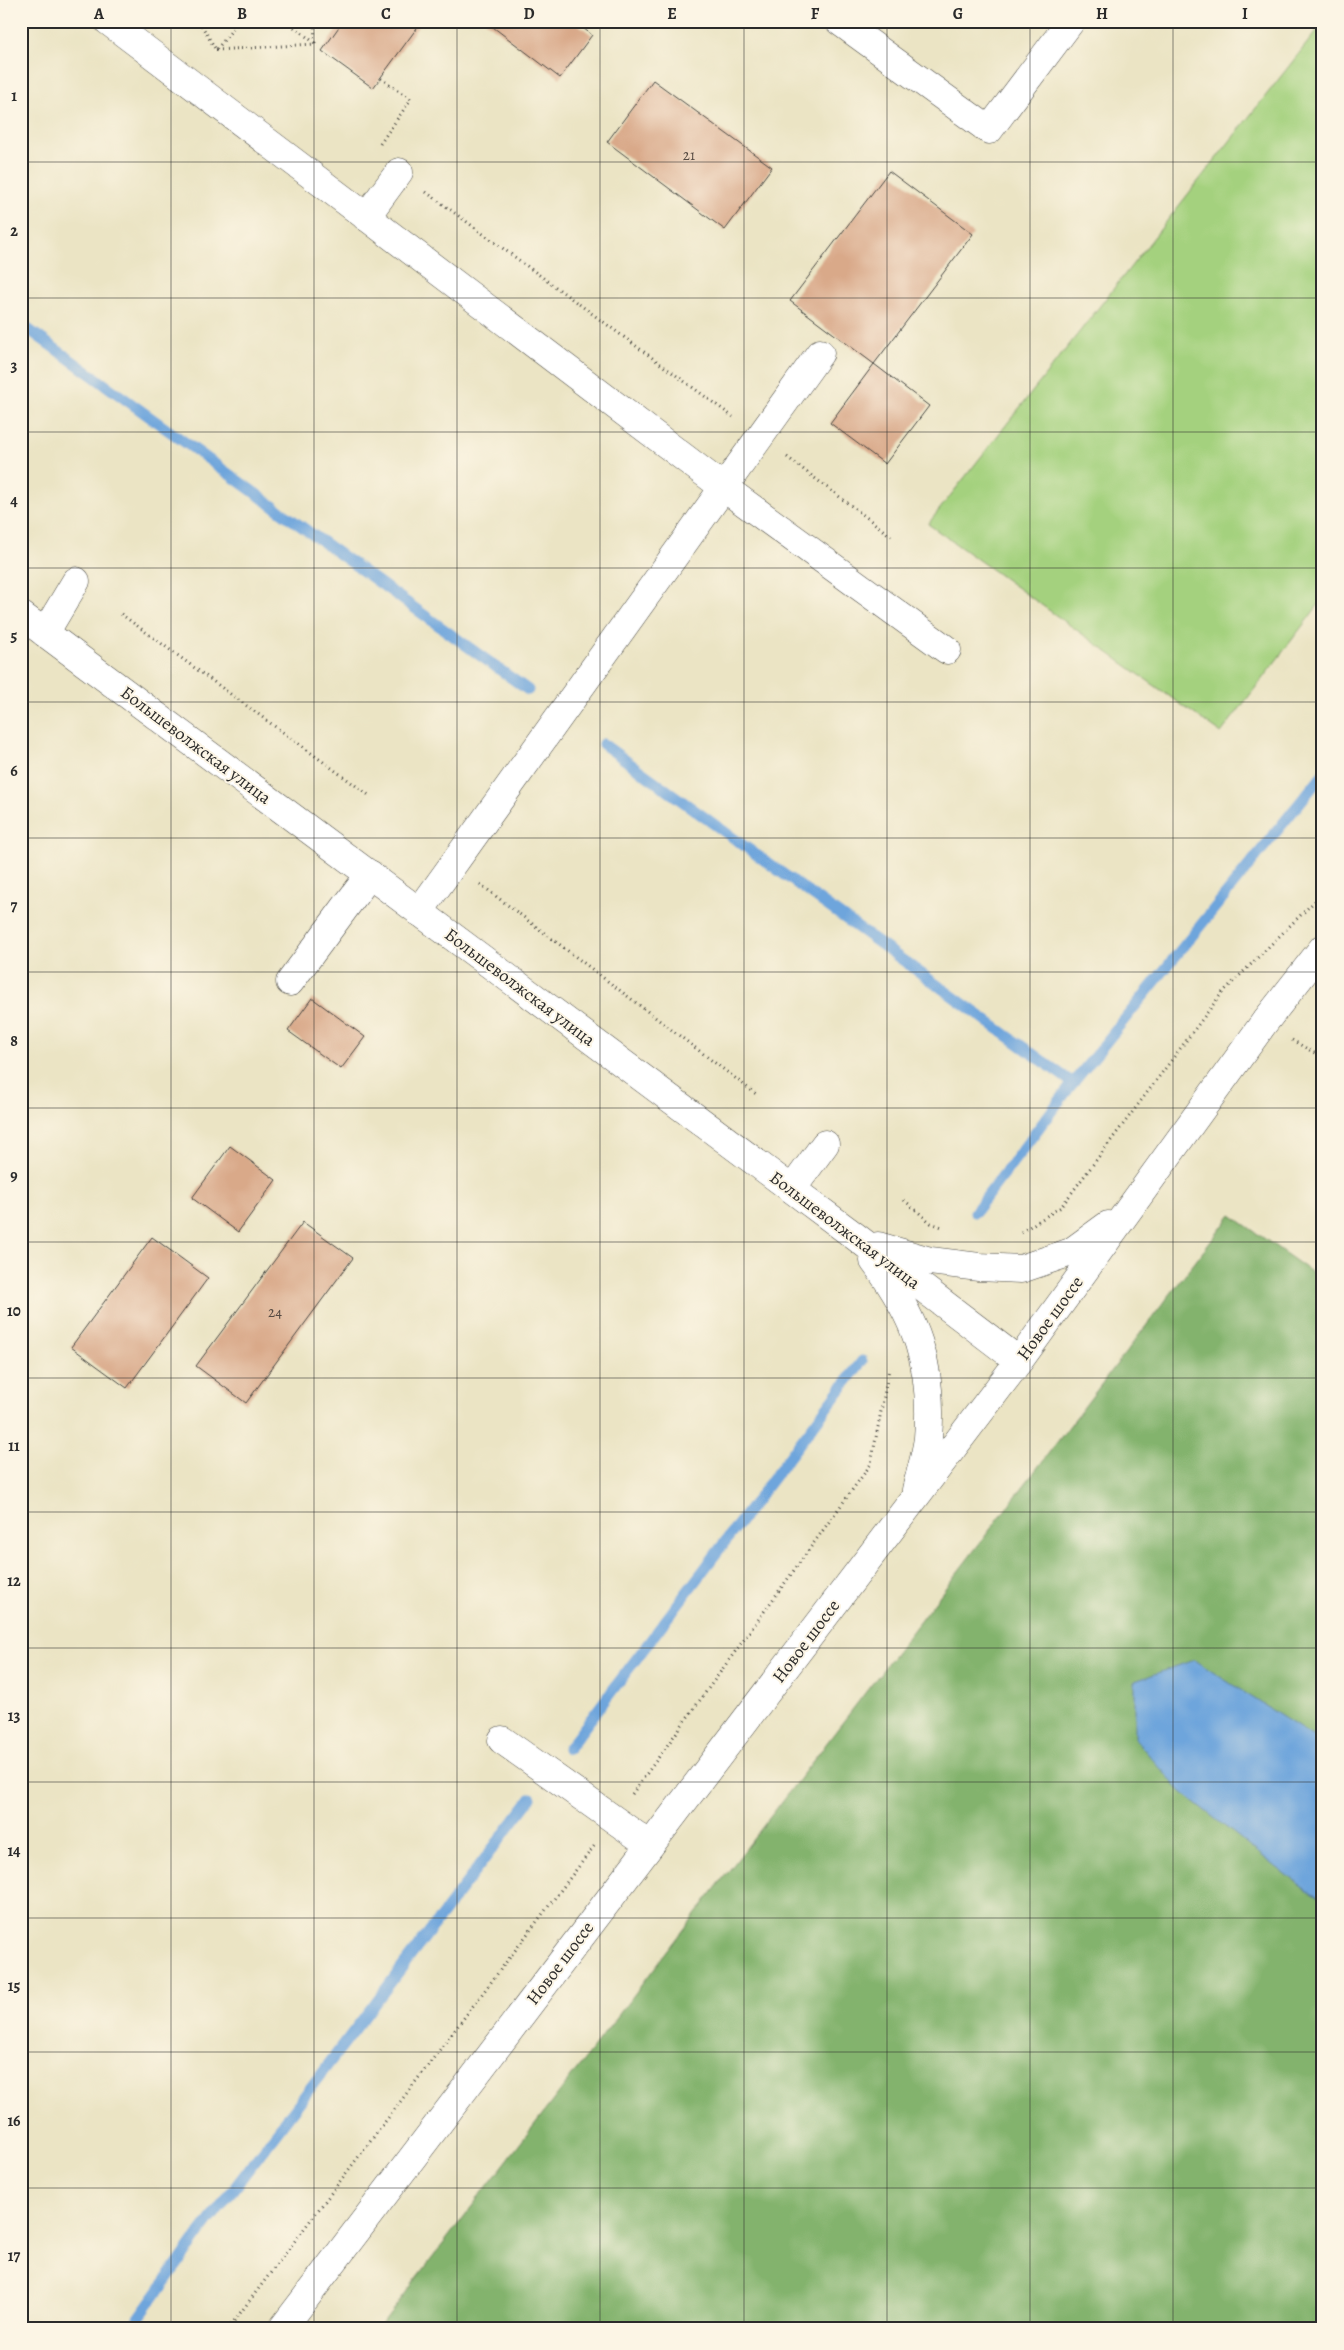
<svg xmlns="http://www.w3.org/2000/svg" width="1344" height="2350" viewBox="0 0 1344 2350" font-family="Alegreya,serif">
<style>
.green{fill:#a4d17e;stroke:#687e54}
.forest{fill:#83b36d;stroke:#576f4c}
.water{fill:#6ea5dc;stroke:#4c6884}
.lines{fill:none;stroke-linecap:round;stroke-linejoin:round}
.stream{stroke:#6ea5dc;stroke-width:11}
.building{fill:#d9a989}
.minor-casing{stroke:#484742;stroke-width:29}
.major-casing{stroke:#484742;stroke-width:29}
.path{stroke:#484742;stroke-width:3;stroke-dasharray:1 4;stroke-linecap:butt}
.minor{stroke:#fff;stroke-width:28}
.major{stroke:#fff;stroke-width:28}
.grid{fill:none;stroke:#2b2b2b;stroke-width:1;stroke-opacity:0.55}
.labels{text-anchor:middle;stroke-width:4;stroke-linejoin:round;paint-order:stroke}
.number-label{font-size:15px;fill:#564a42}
.street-label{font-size:18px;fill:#2b2b2b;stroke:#fcf5e5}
.neatline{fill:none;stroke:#2b2b2b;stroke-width:2}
.grid-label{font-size:16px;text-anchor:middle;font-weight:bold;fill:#2b2b2b}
</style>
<rect width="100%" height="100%" fill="#fcf5e5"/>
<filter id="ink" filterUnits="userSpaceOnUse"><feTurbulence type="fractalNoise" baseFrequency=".02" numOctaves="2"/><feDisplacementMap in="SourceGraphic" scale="10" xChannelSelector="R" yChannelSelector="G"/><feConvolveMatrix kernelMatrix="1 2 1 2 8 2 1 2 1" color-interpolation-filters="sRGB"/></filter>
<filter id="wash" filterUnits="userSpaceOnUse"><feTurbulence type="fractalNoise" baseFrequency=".0096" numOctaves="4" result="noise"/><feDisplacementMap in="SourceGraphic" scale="20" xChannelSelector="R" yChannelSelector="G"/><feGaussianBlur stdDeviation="1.12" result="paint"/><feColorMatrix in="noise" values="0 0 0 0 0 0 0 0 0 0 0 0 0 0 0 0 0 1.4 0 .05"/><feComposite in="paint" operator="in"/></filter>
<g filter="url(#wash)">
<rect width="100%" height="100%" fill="#ebe4c4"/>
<polygon class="green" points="1323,23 1323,599 1221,733 928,524"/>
<polygon class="forest" points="1231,1215 1323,1280 1323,2329 378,2329"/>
<polygon class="water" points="1194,1660 1323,1743 1323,1900 1294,1881 1180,1791 1135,1739 1135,1681"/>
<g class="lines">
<g class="stream">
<polyline points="21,324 528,690"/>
<polyline points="603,744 1073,1083"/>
<polyline points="975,1212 1073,1083 1323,774"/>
<polyline points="568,1749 862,1361"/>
<polyline points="131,2329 200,2233 531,1798"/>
</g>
</g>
<g id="blocks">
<g class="building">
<polygon points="343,21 422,21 373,88 322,51"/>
<polygon points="485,21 574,21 592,35 560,78"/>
<polygon points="653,80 772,167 725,230 607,142"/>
<polygon points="889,171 973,234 874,364 790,301"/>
<polygon points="874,364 929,406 885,464 830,423"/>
<polygon points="312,998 365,1037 341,1069 288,1031"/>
<polygon points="230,1146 276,1180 238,1232 192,1198"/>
<polygon points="303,1222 353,1258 246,1403 196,1366"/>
<polygon points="152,1237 208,1278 127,1388 71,1347"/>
</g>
</g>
</g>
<g filter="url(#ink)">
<use href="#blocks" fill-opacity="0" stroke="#484742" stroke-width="1"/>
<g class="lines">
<defs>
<g id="minor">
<polyline points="108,21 723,487 947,650"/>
<polyline points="839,21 989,130 1071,21"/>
<polyline points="366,217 399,172"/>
<polyline points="45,633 76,581"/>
<polyline points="419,912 820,353"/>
<polyline points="290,982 370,874"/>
<polyline points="792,1189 825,1144"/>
<polyline points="502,1740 650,1845"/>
</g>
<g id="major">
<polyline points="21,615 856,1237 1019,1361"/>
<polyline points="878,1246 930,1261 979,1267 1021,1269 1071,1252 1108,1225"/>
<path d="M874,1261C916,1317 934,1366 928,1438C926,1455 920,1473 916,1490"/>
<polyline points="282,2329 1019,1361 1264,1023 1323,948"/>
</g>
</defs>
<use href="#minor" class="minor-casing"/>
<use href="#major" class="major-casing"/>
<g class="path">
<polyline points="199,21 216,50"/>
<polyline points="286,21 315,43"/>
<polyline points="217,49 239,21"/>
<polyline points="216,50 315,44 314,21"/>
<polyline points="380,144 411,99 380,78"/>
<polyline points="426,192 733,417"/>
<polyline points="787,457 891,536"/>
<polyline points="121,614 370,796"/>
<polyline points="480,884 756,1094"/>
<polyline points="1292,1040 1323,1058"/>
<polyline points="904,1200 931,1223 942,1227"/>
<polyline points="1021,1232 1061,1207 1222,993 1323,893"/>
<polyline points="632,1794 871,1464 889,1369"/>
<polyline points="228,2329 595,1845"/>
</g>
<use href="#minor" class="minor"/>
<use href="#major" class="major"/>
</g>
</g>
<path class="grid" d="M171,21V2329M314,21V2329M457,21V2329M600,21V2329M744,21V2329M887,21V2329M1030,21V2329M1173,21V2329M21,162H1323M21,298H1323M21,432H1323M21,568H1323M21,702H1323M21,838H1323M21,972H1323M21,1108H1323M21,1242H1323M21,1378H1323M21,1512H1323M21,1648H1323M21,1782H1323M21,1918H1323M21,2052H1323M21,2188H1323"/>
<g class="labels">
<g class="number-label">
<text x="689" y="160">21</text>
<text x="275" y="1317">24</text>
</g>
<g class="street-label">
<text transform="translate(196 745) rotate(37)" y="6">Большеволжская улица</text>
<text transform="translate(520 987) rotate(37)" y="6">Большеволжская улица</text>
<text transform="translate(845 1230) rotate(37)" y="6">Большеволжская улица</text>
<text transform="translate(1050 1318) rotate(-54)" y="6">Новое шоссе</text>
<text transform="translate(806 1641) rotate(-53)" y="6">Новое шоссе</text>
<text transform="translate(560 1963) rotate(-53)" y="6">Новое шоссе</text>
</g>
</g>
<rect width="1344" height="2350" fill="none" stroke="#fcf5e5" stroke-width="55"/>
<rect x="28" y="28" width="1288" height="2294" class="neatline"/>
<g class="grid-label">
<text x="99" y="19">A</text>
<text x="242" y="19">B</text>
<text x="386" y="19">C</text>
<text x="529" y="19">D</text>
<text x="672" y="19">E</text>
<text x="815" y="19">F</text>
<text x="958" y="19">G</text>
<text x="1102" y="19">H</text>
<text x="1245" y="19">I</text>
<text x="14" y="101">1</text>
<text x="14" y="236">2</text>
<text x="14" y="371">3</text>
<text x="14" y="506">4</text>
<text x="14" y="641">5</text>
<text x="14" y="776">6</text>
<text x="14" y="911">7</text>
<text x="14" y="1046">8</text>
<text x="14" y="1181">9</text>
<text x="14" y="1316">10</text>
<text x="14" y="1451">11</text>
<text x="14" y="1586">12</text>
<text x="14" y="1721">13</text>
<text x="14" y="1856">14</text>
<text x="14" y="1991">15</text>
<text x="14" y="2126">16</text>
<text x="14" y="2261">17</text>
</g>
</svg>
